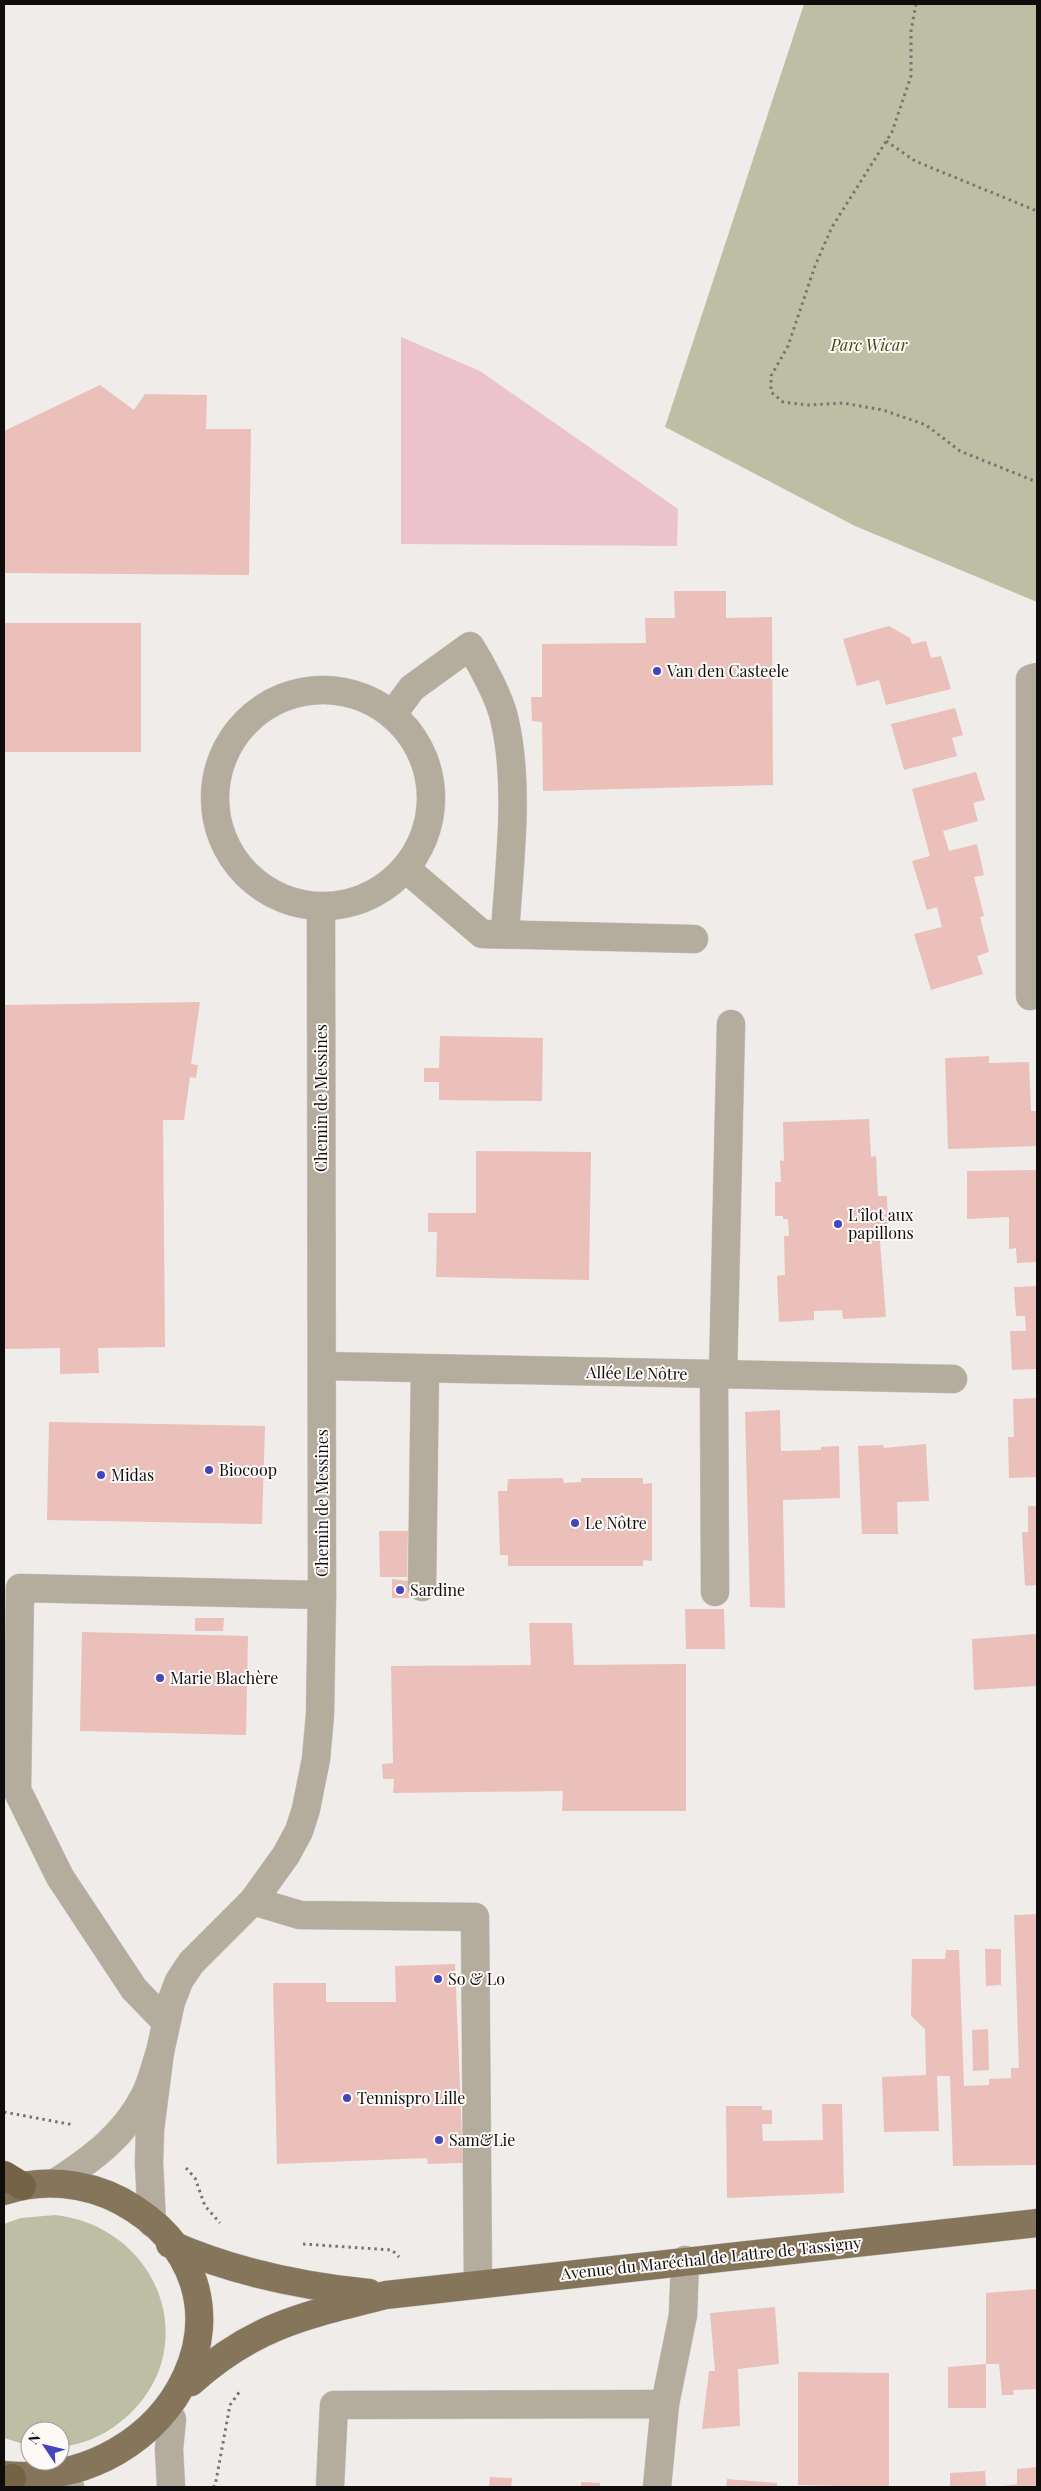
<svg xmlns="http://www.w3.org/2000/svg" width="1041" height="2491" viewBox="0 0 1041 2491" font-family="'Playfair Display',serif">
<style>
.green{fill:#bdbfa4}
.water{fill:#ecc2ce}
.building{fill:#ebc0ba}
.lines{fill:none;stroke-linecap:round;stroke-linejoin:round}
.minor-casing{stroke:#cbc8c6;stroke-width:29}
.major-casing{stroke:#cbc8c6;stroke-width:29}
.highway-casing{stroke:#cbc8c6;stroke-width:29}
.path{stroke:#777573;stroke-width:3;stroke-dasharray:2.5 4;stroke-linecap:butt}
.minor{stroke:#b4ac9d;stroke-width:28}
.major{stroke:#85765b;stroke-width:28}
.highway{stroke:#746344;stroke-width:28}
.poi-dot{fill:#4345ba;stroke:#fcf9f7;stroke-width:2}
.labels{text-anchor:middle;stroke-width:4;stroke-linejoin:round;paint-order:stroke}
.park-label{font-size:16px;font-style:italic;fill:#454503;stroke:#fcf9f7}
.poi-label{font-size:16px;fill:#0e0d0c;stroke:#fcf9f7;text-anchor:start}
.street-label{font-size:16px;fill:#0e0d0c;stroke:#fcf9f7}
</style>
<rect width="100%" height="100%" fill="#efecea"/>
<g class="green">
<polygon points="804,4 1037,4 1037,602 855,526 665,427"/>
<path d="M55,2215C162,2227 207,2355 119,2423C103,2436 81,2445 60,2447V2431H30V2446L4,2438V2224L21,2218Z"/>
</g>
<polygon class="water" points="401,337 480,371 678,509 677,546 401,544"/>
<g class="building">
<polygon points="100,385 134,410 145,394 207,395 206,429 251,429 249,575 4,573 4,431"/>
<polygon points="674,591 726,591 726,618 772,617 773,785 543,791 542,722 532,721 531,697 542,697 542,644 646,643 645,618 675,618"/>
<rect x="4" y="623" width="137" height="129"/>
<polygon points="889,626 910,638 912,644 926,641 931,658 941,656 951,689 886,705 879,680 857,686 843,639"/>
<polygon points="955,708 963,735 952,738 957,756 904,770 891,724"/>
<polygon points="976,772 985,800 973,803 978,821 943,831 949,851 977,844 984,875 974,877 984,916 980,917 989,952 977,956 983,974 931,990 914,934 942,927 937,907 927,910 912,861 930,856 912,789"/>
<polygon points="200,1002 191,1064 198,1065 196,1078 190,1077 184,1120 163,1120 165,1347 98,1348 99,1373 60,1374 60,1348 4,1349 4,1005"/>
<polygon points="440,1036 543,1038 542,1101 439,1100 439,1082 424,1082 424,1068 439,1068"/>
<polygon points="989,1056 989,1063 1029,1062 1031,1111 1037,1111 1037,1146 948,1149 945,1058"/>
<polygon points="869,1119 871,1157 876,1156 878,1196 887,1196 888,1229 879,1229 886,1317 843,1319 842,1310 814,1311 814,1320 779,1322 777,1276 785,1275 784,1236 789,1236 788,1219 783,1219 783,1216 775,1216 775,1182 781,1182 780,1160 784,1161 783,1122"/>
<polygon points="476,1151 591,1152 589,1280 436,1277 437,1232 428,1232 428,1213 476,1213"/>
<polygon points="1037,1170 1037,1262 1017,1263 1016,1248 1009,1249 1009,1217 967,1219 967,1171"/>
<polygon points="1037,1286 1037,1369 1012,1370 1010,1331 1026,1331 1025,1316 1016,1316 1014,1287"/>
<polygon points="1037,1398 1037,1477 1009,1478 1008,1437 1014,1437 1013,1399"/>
<polygon points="780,1410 781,1451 821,1450 821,1447 839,1446 840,1498 783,1500 785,1608 750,1607 745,1412"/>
<polygon points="49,1422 265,1426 262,1524 47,1520"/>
<polygon points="926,1444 929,1501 897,1502 898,1534 862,1534 858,1446 883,1445 884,1448"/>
<polygon points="563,1478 564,1483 581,1482 581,1478 643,1478 643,1484 652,1483 652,1561 643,1560 643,1566 508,1566 508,1555 500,1555 498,1491 507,1491 508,1479"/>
<polygon points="1028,1506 1037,1506 1037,1585 1025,1586 1022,1532 1028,1532"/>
<polygon points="379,1531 408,1531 407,1577 380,1577"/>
<polygon points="392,1579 408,1581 409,1598 392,1598"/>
<polygon points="685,1609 724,1609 725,1649 686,1649"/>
<polygon points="195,1618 224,1618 223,1631 195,1631"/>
<polygon points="529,1623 572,1623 574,1665 686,1664 686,1811 562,1811 563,1791 393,1793 394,1779 383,1779 382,1764 393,1763 391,1666 531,1665"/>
<polygon points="82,1632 248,1636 246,1735 80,1731"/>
<polygon points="1037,1634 1037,1686 974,1690 972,1639"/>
<polygon points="1037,1914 1037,2165 953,2166 950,2076 937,2076 939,2131 884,2132 882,2077 926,2075 925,2029 911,2016 912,1959 945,1959 946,1950 959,1950 964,2086 989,2085 989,2079 1011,2078 1011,2068 1019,2068 1014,1915"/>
<polygon points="985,1949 1001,1949 1001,1985 986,1986"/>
<polygon points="455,1964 463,2163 428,2164 427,2158 277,2164 273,1983 326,1983 326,2002 396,2002 395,1966"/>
<polygon points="988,2029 989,2070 973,2071 972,2030"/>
<polygon points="822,2104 842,2104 844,2193 727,2198 726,2106 762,2106 762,2110 772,2110 772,2124 762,2124 763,2141 823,2140"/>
<polygon points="1037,2289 1037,2389 1013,2390 1014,2395 1002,2395 999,2364 986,2364 986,2293"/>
<polygon points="775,2307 779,2364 738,2369 740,2426 702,2429 709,2371 715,2371 710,2313"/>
<polygon points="986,2364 986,2408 948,2408 948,2367"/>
<polygon points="798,2372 889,2373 889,2487 798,2485"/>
<polygon points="1037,2467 1037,2487 998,2487 1017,2484 1017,2469"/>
<polygon points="985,2471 986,2487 950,2487 950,2473"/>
<polygon points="490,2477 512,2478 511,2487 489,2487"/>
<polygon points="727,2479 777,2483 777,2487 726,2487"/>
<polygon points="581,2482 600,2483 600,2487 581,2487"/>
</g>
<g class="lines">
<defs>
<g id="minor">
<circle cx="323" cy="798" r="108"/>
<path d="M392,715L412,688L470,646C482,665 501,700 505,722C520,790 509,865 505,934"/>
<polyline points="405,868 482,934 694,939"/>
<polyline points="1030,996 1030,679 1037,677"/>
<polyline points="322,1366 953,1379"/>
<polyline points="714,1375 715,1592"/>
<polyline points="723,1375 731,1024"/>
<polyline points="422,1587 425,1369"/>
<polyline points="253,1901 300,1915 475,1917 478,2283"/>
<polyline points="166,2022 134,1989 60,1877 17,1790 20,1588 322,1595"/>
<polyline points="160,2052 171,2002 179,1981 191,1963 253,1901 286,1855 299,1831 306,1809 316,1759 320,1715 322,1595 321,907"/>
<path d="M55,2183C92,2159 125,2135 145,2095C152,2082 155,2066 160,2052L150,2130L149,2163L152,2223"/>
<polyline points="665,2404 683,2315 685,2260"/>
<polyline points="61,2482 70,2487"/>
<polyline points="171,2487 169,2449 172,2419"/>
<polyline points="330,2487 334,2405 665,2404 657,2487"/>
</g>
<g id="major">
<path d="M4,2191C42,2178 85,2182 121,2201C279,2287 176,2491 4,2475"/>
<path d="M170,2244C233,2272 301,2286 369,2293"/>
<path d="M191,2382C254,2325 307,2315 386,2295L1037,2223"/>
</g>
<g id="highway">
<polyline points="4,2175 22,2186"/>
<polyline points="4,2483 12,2478"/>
</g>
</defs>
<use href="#minor" class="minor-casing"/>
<use href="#major" class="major-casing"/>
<use href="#highway" class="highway-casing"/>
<g class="path">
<polyline points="916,4 911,31 911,76 892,132 832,227 815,266 788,346 771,376 771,392 783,402 808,405 843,403 883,410 926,425 960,451 1037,482"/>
<polyline points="886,141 915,161 1037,211"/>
<polyline points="4,2112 74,2125"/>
<polyline points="186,2168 195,2178 205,2206 220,2223"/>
<polyline points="303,2244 392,2250 399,2257"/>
<polyline points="213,2487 215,2486 230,2405 240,2391"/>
</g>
<use href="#minor" class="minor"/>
<use href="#major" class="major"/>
<use href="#highway" class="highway"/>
</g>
<g class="poi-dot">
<circle cx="657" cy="671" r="5"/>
<circle cx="838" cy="1224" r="5"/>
<circle cx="209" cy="1470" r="5"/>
<circle cx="101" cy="1475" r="5"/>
<circle cx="575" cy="1523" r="5"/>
<circle cx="400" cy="1590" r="5"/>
<circle cx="160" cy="1678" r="5"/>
<circle cx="438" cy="1979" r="5"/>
<circle cx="347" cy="2098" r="5"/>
<circle cx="439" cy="2140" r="5"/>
</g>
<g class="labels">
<g class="park-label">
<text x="869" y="351">Parc Wicar</text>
</g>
<g class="poi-label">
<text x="667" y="677">Van den Casteele</text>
<text x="848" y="1221">L'îlot aux<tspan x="848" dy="18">papillons</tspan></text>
<text x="219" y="1476">Biocoop</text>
<text x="111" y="1481">Midas</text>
<text x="585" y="1529">Le Nôtre</text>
<text x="410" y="1596">Sardine</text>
<text x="170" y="1684">Marie Blachère</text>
<text x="448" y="1985">So &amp; Lo</text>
<text x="357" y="2104">Tennispro Lille</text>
<text x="449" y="2146">Sam&amp;Lie</text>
</g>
<g class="street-label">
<text transform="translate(321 1098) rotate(-90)" y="6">Chemin de Messines</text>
<text transform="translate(637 1373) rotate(1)" y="6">Allée Le Nôtre</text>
<text transform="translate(322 1503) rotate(-90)" y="6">Chemin de Messines</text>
<text transform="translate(711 2258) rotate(-6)" y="6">Avenue du Maréchal de Lattre de Tassigny</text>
</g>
</g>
<rect width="1041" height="2491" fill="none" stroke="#0e0d0c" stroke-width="10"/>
<g transform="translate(45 2446) rotate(305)"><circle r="24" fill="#fcf9f7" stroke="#9d9b99"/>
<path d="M0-4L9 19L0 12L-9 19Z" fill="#4345ba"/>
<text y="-8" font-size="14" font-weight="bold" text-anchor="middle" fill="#0e0d0c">N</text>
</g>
</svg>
